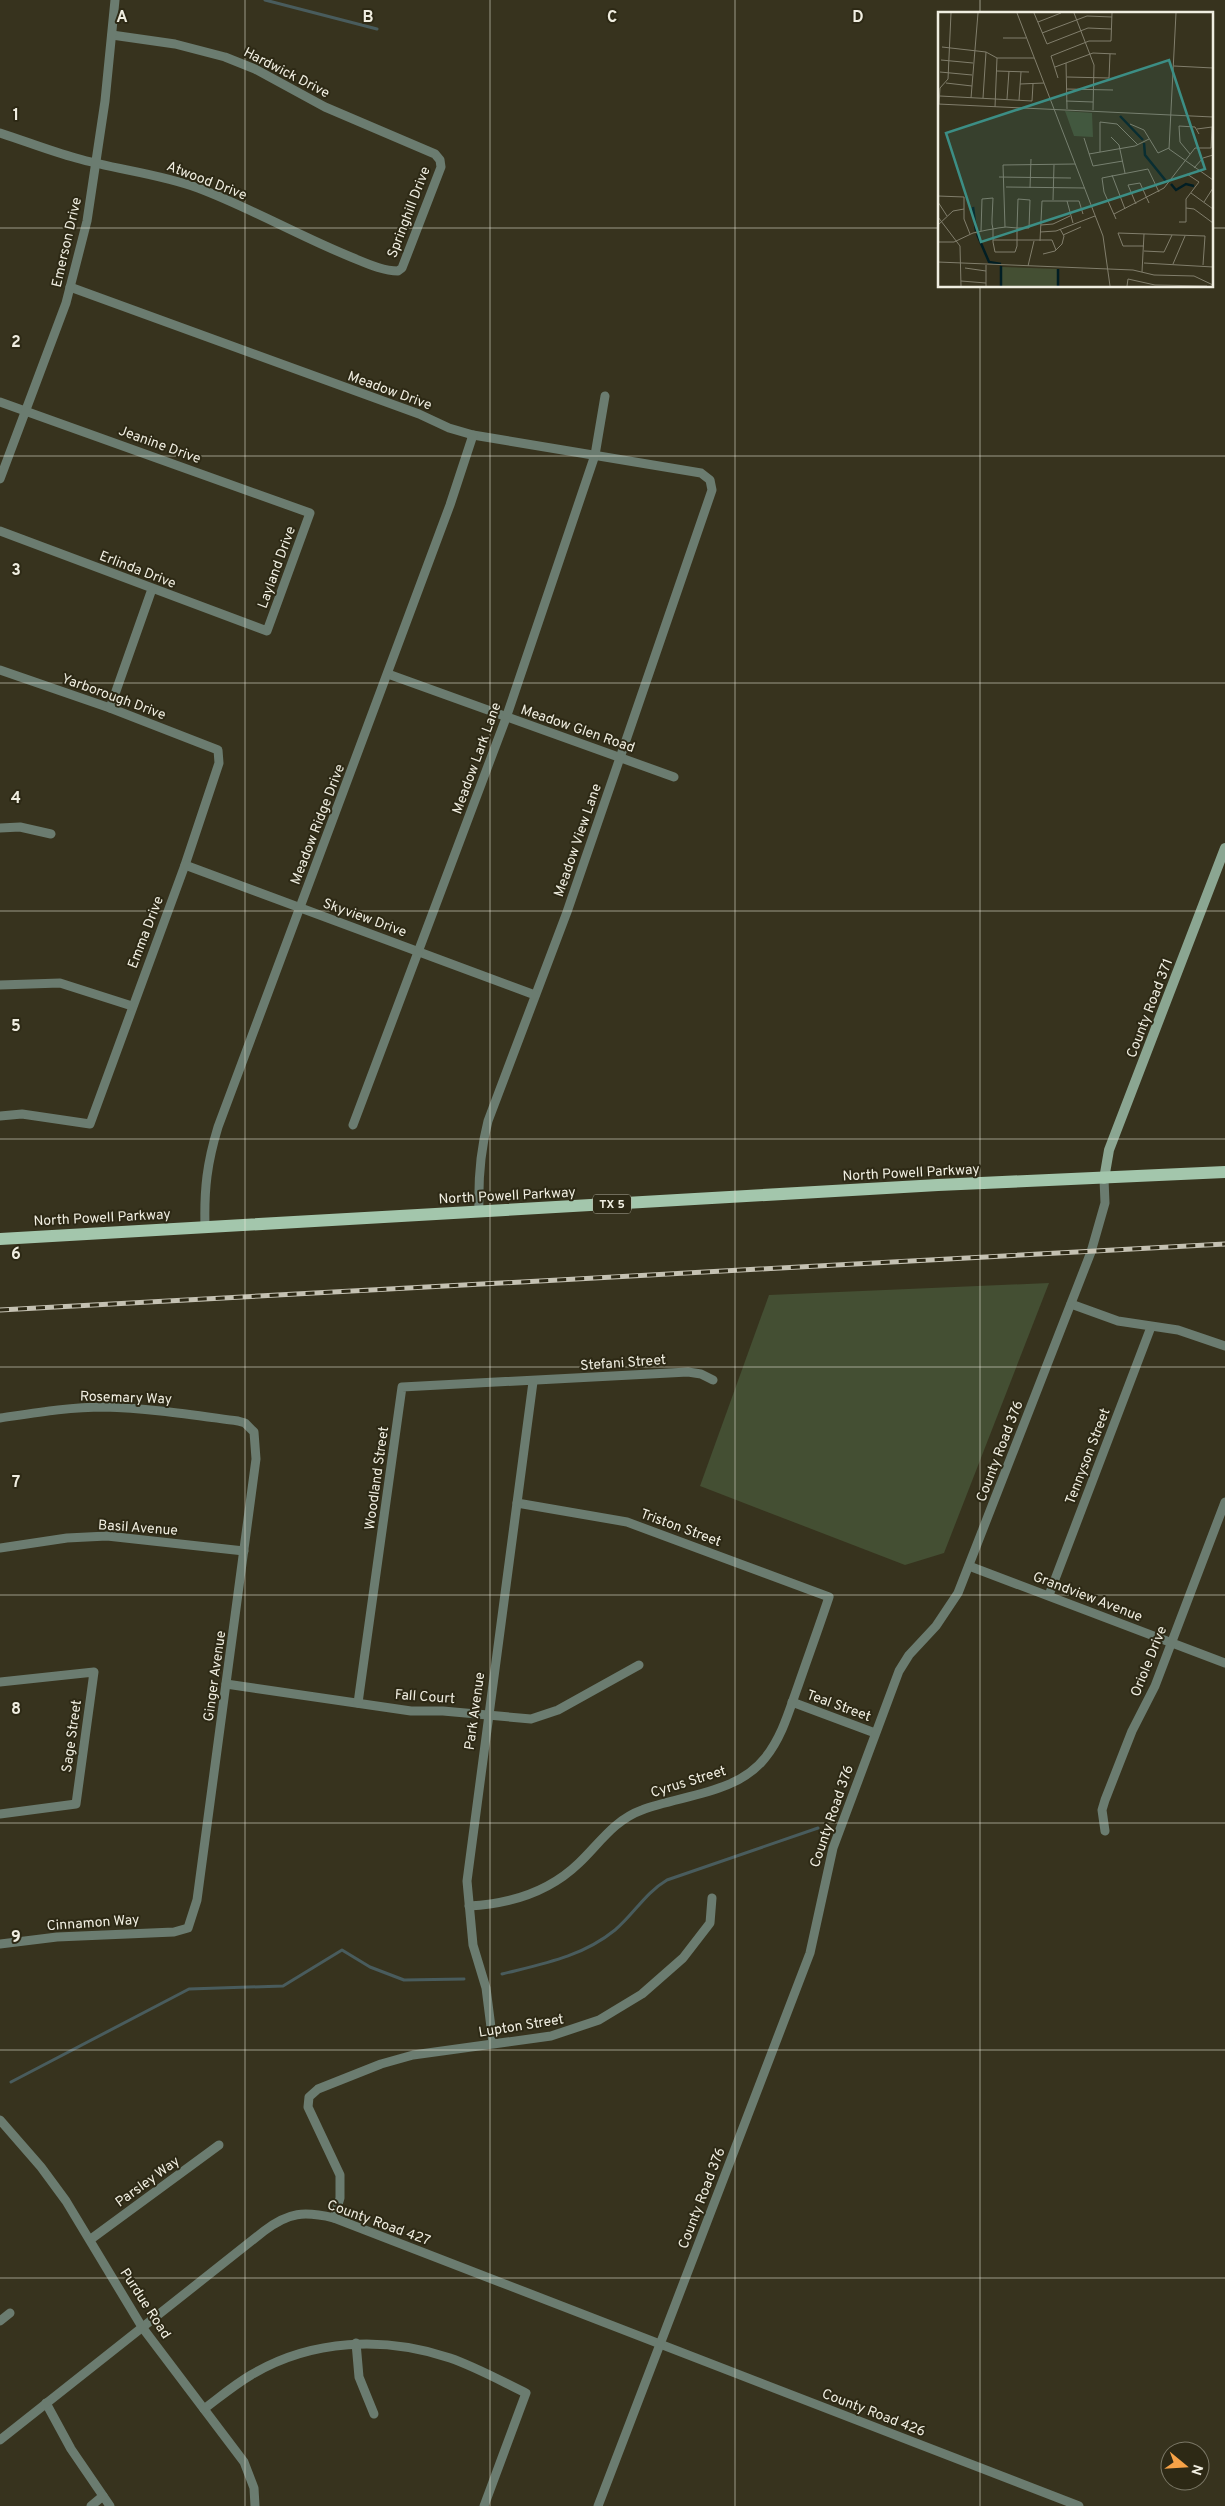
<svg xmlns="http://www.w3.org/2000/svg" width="1225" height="2506" viewBox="0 0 1225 2506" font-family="Overpass,sans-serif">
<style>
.green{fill:#444f33}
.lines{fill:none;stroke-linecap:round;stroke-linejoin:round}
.stream{stroke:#495c5d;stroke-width:3}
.street{stroke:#6b7c70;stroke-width:9}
.secondary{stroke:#8ba692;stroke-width:10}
.primary{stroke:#a3c6ac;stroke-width:12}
.rail-casing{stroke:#c4c1b2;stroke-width:5}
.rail{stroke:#2d2915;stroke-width:3;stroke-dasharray:9;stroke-linecap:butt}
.grid{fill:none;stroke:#f0eee1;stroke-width:1;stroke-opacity:0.55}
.labels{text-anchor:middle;stroke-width:4;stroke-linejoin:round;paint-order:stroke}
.shield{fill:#2d2915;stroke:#b6b3a4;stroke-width:1}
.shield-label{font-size:12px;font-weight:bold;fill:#f0eee1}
.street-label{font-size:14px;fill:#f0eee1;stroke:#2d2915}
.inset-river{fill:none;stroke:#011e24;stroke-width:2.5}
.inset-road{fill:none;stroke:#817e6c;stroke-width:1}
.view{fill:#3c8e85;fill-opacity:0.15;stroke:#3c8e85;stroke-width:2.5}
.inset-edge{fill:none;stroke:#f0eee1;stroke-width:2.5}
.grid-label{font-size:16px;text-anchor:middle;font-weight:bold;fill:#f0eee1;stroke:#2d2915;stroke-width:4;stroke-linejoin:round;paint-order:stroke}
</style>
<rect width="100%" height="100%" fill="#37331e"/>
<polygon class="green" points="1049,1283 944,1553 905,1565 700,1486 769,1295"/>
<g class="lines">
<g class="stream">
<polyline points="265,0 377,29"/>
<path d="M502,1974C542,1964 582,1957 615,1930C634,1914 645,1893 667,1880L818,1828"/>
<polyline points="11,2082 189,1989 283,1986 342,1950 370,1967 404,1980 464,1979"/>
</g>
<g class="street">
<path d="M0,133C25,141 50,151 76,158C117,170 157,173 198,188C251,208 299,236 351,257C366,263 382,271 398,271L402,268L441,167L440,160L435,154L325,107L255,69L225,57L175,44L112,35"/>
<path d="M70,287L419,414L449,428L473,435L701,473L710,480L712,490L567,912L488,1121C480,1152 478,1179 479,1211"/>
<polyline points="0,402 310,513 267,631 0,531"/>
<polyline points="0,479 66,303 87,221 105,101 115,0"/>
<polyline points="0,670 110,708 218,750 219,763 185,865 90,1124 22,1114 0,1116"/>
<polyline points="388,674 674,777"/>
<polyline points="110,708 152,589"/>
<polyline points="0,828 20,827 51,834"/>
<polyline points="185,865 535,995"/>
<polyline points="0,985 60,983 132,1006"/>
<polyline points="353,1125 506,718 595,455 605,396"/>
<path d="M205,1226C204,1189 207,1163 218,1127L450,505L473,435"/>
<polyline points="1071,1304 1118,1321 1178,1330 1225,1346"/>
<path d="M0,1418C34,1413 69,1407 104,1407C149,1408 193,1415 238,1421L245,1423L254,1432L256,1459L197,1900L188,1928L174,1932L57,1937L0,1944"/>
<polyline points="0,1548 67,1538 107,1536 244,1551"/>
<polyline points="969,1566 1225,1663"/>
<polyline points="1049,1595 1151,1327"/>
<polyline points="0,1682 94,1672 76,1804 0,1814"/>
<polyline points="226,1684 411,1711 443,1711 531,1719 558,1710 639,1665"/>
<polyline points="792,1702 875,1733"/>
<polyline points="358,1703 402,1387 688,1372 701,1374 713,1380"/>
<polyline points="1105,1831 1102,1810 1105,1800 1132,1731 1155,1686 1225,1502"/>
<path d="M469,1906C509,1904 549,1892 579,1863C599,1844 614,1820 642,1810C681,1795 737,1794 765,1758C782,1737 789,1711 798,1686C808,1657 819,1627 829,1597L627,1522L517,1503"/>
<polyline points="493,2043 486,1988 473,1945 467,1881 533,1382"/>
<polyline points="0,2120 41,2167 66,2201 142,2327 244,2462 254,2488 255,2506"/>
<polyline points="334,2218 340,2198 340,2175 308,2107 309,2097 318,2089 381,2064 413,2055 551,2036 599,2020 642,1994 683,1958 710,1923 712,1898"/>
<polyline points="91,2239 219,2145"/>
<polyline points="0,2321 10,2313"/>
<polyline points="356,2343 359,2377 374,2414"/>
<polyline points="46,2403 71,2449 110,2506"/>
<path d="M204,2409C220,2397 234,2385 251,2375C311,2339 384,2336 450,2358C476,2367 501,2381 526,2393L484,2506"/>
<path d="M0,2440L264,2231C289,2212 304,2211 334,2218L1079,2506"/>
<polyline points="91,2506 103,2496"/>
<polyline points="598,2506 810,1953 833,1848 899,1671 909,1655 936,1626 958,1593 1091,1252 1105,1203 1104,1179"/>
</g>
<polyline class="secondary" points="1104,1179 1109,1150 1225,848"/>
<polyline class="primary" points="0,1239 938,1185 1225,1172"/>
<defs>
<polyline id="rail" points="0,1310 1225,1244"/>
</defs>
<use href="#rail" class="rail-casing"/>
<use href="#rail" class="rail"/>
</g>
<path class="grid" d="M245,0V2506M490,0V2506M735,0V2506M980,0V14M0,228H939M1211,228H1225M980,286V2506M0,456H1225M0,683H1225M0,911H1225M0,1139H1225M0,1367H1225M0,1595H1225M0,1823H1225M0,2050H1225M0,2278H1225"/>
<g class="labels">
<rect class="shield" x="593" y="1194.5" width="38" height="19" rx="4"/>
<g class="shield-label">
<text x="612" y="1208">TX 5</text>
</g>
<g class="street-label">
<text transform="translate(287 72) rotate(27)" y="5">Hardwick Drive</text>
<text transform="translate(207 180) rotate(21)" y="5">Atwood Drive</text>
<text transform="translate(408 212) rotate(-69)" y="5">Springhill Drive</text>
<text transform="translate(66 242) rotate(-77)" y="5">Emerson Drive</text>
<text transform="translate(390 390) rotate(20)" y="5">Meadow Drive</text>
<text transform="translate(160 444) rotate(20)" y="5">Jeanine Drive</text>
<text transform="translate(276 567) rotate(-70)" y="5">Layland Drive</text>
<text transform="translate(138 569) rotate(21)" y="5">Erlinda Drive</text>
<text transform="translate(114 696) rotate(20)" y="5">Yarborough Drive</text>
<text transform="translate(578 728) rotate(19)" y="5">Meadow Glen Road</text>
<text transform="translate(476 758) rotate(-70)" y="5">Meadow Lark Lane</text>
<text transform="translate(317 824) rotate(-69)" y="5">Meadow Ridge Drive</text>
<text transform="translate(577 840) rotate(-71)" y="5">Meadow View Lane</text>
<text transform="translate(365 917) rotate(20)" y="5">Skyview Drive</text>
<text transform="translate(145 932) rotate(-69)" y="5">Emma Drive</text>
<text transform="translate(1149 1008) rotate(-69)" y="5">County Road 371</text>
<text transform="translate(911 1172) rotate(-3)" y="5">North Powell Parkway</text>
<text transform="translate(507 1195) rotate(-3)" y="5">North Powell Parkway</text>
<text transform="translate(102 1217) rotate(-3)" y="5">North Powell Parkway</text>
<text transform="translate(623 1362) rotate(-4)" y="5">Stefani Street</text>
<text transform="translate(126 1397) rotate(2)" y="5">Rosemary Way</text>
<text transform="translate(999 1451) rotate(-69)" y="5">County Road 376</text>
<text transform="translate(1087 1456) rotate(-69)" y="5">Tennyson Street</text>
<text transform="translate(376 1478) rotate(-82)" y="5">Woodland Street</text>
<text transform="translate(138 1527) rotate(4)" y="5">Basil Avenue</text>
<text transform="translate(681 1527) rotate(20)" y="5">Triston Street</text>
<text transform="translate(1088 1596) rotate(21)" y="5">Grandview Avenue</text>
<text transform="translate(1148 1661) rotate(-68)" y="5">Oriole Drive</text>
<text transform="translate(214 1676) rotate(-82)" y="5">Ginger Avenue</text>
<text transform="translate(425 1696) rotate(4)" y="5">Fall Court</text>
<text transform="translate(839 1705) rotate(20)" y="5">Teal Street</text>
<text transform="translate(474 1711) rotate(-82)" y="5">Park Avenue</text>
<text transform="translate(71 1736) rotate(-82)" y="5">Sage Street</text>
<text transform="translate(688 1781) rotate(-17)" y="5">Cyrus Street</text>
<text transform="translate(831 1816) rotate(-71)" y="5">County Road 376</text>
<text transform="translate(93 1922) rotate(-4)" y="5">Cinnamon Way</text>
<text transform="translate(521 2025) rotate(-9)" y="5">Lupton Street</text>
<text transform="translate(147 2181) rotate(-36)" y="5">Parsley Way</text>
<text transform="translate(701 2198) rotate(-69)" y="5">County Road 376</text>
<text transform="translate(379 2222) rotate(20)" y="5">County Road 427</text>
<text transform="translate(146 2303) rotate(57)" y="5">Purdue Road</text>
<text transform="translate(874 2412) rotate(21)" y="5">County Road 426</text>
</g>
</g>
<g transform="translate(938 12)">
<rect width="275" height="275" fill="#37331e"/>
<path d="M127,99L154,101L155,125L136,124ZM63,255L121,257V274H63Z" fill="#444f33"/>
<path class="inset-river" d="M182,104L205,128M206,131L207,143L228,169M233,172L238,178L248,172L256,174M35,195L38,219M39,222L51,250L63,252M63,274V254M120,274V257"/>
<path class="inset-road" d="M79,1L165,224L172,274M96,1L109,32L150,16L173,17M136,1L156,53L155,98M238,1L231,137L275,168M100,10L123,1M104,21L149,4L174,5M65,26H88M4,35L48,40L59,46H96M3,48L35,51M128,51L129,97M236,54L275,56M117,55L155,41L178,42M59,59L91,60M2,60L34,63M129,65L171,66L172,42M120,66L113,44L151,29H173L174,1M8,71L34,74M82,72L106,71M128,77L175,78M2,84L94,89L95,72M33,86L40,1M45,86L48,40M69,87L71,59M81,88L83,60M128,89L155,90M0,92L275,105M1,92L2,76L10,67L13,1M57,95L59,46M192,112L206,118L220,141L231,136M173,125L181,133L187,161M146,126L155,154L185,149M162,140V110L179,112L200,133M151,142L197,134L211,127M252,142L242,130L241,114L257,115L261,122M256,156L265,146L275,143M174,163L187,197M61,165L133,166M68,175L147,176M92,176L93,147M253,181L275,197M0,184L26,185V207L32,222M115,188L116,153M129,189L135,211M0,190L9,204M266,190L275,176M198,192L190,173L202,171L211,191M248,196L256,197L275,211M176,202L226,176L257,136H273L274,115L259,117M0,205L22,234L23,274M178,207L166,180L164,166L210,157L221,180M241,210H248V187L261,170L249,162M0,213L15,199L26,197M103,213L115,212L132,204M67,215L65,153L137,152M102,220L118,219L157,204M125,223L143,215M55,228H114L118,238M102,229L104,189H141L145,202M0,230H16L35,221L49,218L55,217L60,216L68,215L79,216H91L92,188L80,187L79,216V234L77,240H57L55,230V217L54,212V207L55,186L44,187L43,219M206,234H185L180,221L267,224L265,253M206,239L226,240L234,223M105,242L117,239L124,232L126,224L122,217M0,250L195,258L216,263L256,264L275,273M206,251L275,255M235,252L247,224M90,254L96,229M27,256L48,259M204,260L206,222M23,269L48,271M48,274V253M189,274L190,267L217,273L269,274"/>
<path class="view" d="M231,48L267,157L43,230L8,121Z"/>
<rect width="275" height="275" class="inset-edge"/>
</g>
<g class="grid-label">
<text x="122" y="22">A</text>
<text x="368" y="22">B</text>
<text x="612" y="22">C</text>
<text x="858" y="22">D</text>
<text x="16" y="120">1</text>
<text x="16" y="347">2</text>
<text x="16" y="575">3</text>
<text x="16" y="803">4</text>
<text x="16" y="1031">5</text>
<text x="16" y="1259">6</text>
<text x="16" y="1487">7</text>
<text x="16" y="1714">8</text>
<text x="16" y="1942">9</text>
</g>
<g transform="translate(1185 2466) rotate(108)"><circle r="24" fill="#2d2915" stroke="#7b7867"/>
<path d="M0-4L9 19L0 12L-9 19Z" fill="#f6a247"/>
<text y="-8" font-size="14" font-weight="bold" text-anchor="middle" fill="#f0eee1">N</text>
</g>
</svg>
